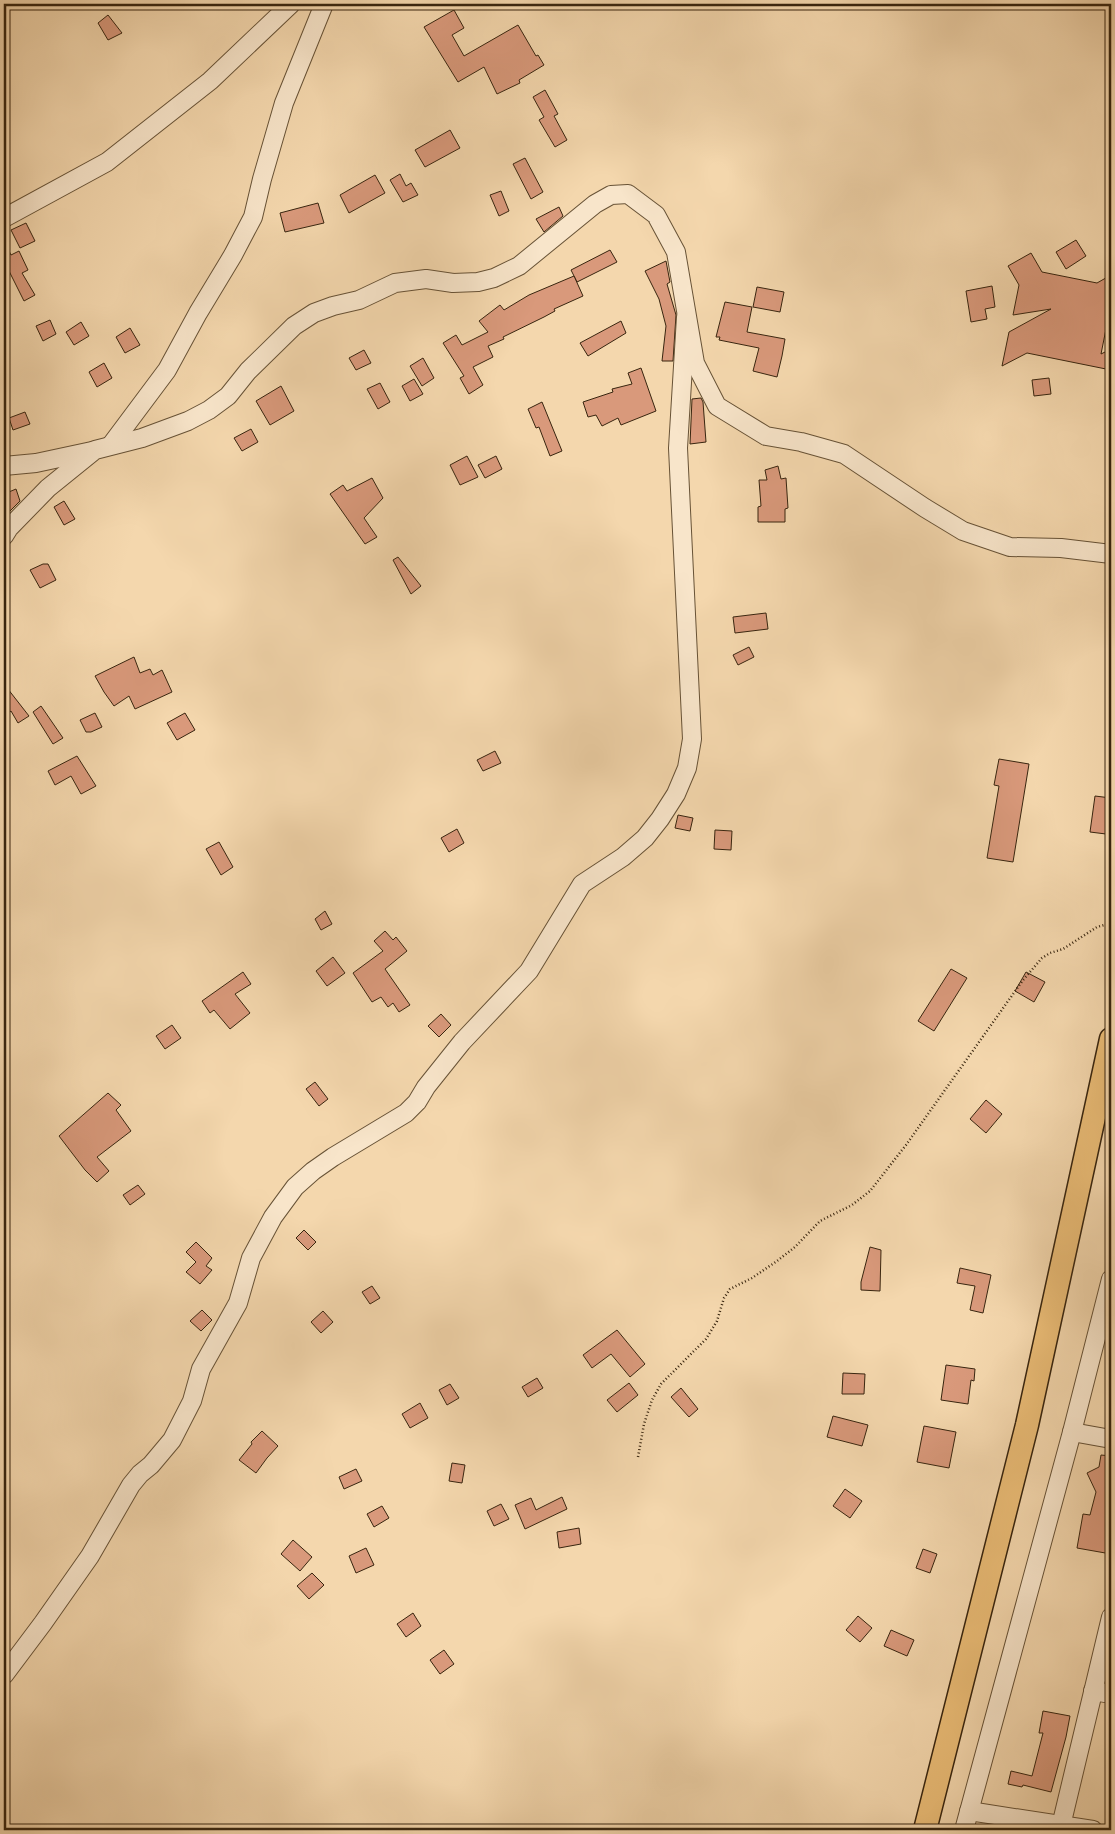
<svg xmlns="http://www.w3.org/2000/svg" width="1115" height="1834" viewBox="0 0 1115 1834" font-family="'Libre Caslon Text',serif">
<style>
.building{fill:#d9997b;stroke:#38250f}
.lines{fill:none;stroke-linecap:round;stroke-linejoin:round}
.minor-casing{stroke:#675236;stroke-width:20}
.major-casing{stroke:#38250f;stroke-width:25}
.path{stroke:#38250f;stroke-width:2.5;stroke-dasharray:1 2.5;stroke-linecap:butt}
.minor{stroke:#f8e5ca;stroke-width:18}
.major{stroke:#eabc76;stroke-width:22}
</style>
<rect width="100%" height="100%" fill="#f4d7ad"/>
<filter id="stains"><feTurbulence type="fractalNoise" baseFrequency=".004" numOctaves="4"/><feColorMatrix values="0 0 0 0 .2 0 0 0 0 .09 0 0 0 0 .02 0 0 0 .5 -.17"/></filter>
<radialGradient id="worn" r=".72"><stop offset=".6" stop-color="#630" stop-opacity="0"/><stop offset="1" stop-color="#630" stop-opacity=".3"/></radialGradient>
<g class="building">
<polygon points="454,10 464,28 452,35 464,56 518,25 536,56 538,55 544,65 519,80 520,83 497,94 484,67 458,82 424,27"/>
<polygon points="108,15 122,33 108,40 98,23"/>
<polygon points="545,90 558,114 554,116 567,140 555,147 539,120 544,117 533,97"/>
<polygon points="450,130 460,148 425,167 415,150"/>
<polygon points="525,158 543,192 531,199 513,164"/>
<polygon points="400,174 406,186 411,183 418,195 403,202 390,180"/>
<polygon points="375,175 385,193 349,213 340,195"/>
<polygon points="501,191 509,211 499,216 490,195"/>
<polygon points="318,203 324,223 285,232 280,213"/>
<polygon points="559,207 563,216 544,232 536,219"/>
<polygon points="26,223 35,241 20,248 11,230"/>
<polygon points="1076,240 1086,256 1066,269 1056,252"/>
<polygon points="8,249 11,255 19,251 28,270 22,273 35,295 24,301 4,261 4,251"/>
<polygon points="610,250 617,262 577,282 571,270"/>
<polygon points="1031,253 1042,272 1097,283 1111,275 1111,304 1101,354 1111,349 1111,366 1106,369 1027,353 1002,366 1009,332 1051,309 1013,315 1019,285 1008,266"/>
<polygon points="666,261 670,282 667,284 676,315 673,361 662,361 666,326 659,299 645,271"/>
<polygon points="574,276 583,296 554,309 555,311 544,317 503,337 504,339 488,346 493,357 473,367 483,385 469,394 460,378 464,376 443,343 456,335 462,345 488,332 479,321 500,305 504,310 529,295"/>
<polygon points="992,286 995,307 985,309 987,319 971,322 966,291"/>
<polygon points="757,287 784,292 780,312 753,307"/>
<polygon points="725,302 752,307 747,332 785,339 782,356 777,377 753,371 759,348 719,340 720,337 716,337"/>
<polygon points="50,320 56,334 43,341 36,326"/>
<polygon points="621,321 626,333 588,356 580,343"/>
<polygon points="81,322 89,336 74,345 66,332"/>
<polygon points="130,328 140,345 125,353 116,337"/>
<polygon points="364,350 371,363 356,370 349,358"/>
<polygon points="423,358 434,378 422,386 410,366"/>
<polygon points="104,363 112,378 97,387 89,372"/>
<polygon points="641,368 656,411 621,425 618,418 602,426 596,415 588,417 583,402 613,392 612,389 632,384 628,373"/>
<polygon points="1049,378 1051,394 1034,396 1032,380"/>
<polygon points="414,379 423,394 410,401 402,386"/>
<polygon points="380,383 390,402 378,409 367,389"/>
<polygon points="281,386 294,411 270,425 256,401"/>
<polygon points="701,398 703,402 706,442 690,444 692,399"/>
<polygon points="542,402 562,451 550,456 539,427 536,428 528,409"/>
<polygon points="25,412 30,424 13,430 9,418"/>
<polygon points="251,429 258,442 242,451 234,438"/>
<polygon points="467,456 478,477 460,485 450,465"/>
<polygon points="496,456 502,469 485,478 478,465"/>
<polygon points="778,466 781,479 786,478 788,508 785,509 785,522 758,522 758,507 761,506 759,480 767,480 765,470"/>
<polygon points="372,478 383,498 364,518 377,537 365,544 330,494 343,485 347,491"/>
<polygon points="16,489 20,501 7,514 4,507 4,494"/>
<polygon points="64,501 75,519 64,525 54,507"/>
<polygon points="398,557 421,586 411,594 393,560"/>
<polygon points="43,564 48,564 56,580 40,588 30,570"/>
<polygon points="766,613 768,629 735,633 733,617"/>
<polygon points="749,647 754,657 738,665 733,655"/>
<polygon points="134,657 140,673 150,669 153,675 162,670 172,692 135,709 129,696 114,706 104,692 95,676"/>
<polygon points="4,684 29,716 18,723 11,711 4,717"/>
<polygon points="41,706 63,738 53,744 33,712"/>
<polygon points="95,713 102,727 91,732 86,732 80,720"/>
<polygon points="185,713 195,730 177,740 167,723"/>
<polygon points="495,751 501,763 483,771 477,760"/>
<polygon points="77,756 96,786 81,794 71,776 55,785 48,771"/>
<polygon points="999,759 1029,764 1013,862 987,858 999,786 994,785"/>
<polygon points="1095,796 1111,798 1106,834 1090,832"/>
<polygon points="678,815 693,818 690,831 675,828"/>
<polygon points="457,829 464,843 449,852 441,838"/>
<polygon points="715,830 732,831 731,850 714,849"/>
<polygon points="219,842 233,867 221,875 206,849"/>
<polygon points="325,911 332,924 321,930 315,919"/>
<polygon points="385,931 393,940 396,937 407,951 385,969 410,1005 399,1012 393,1003 388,1007 381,997 372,1002 353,973 383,951 374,941"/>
<polygon points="333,957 345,973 327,986 316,971"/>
<polygon points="951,969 967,978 934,1031 918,1021"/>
<polygon points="243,972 251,984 235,994 250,1013 230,1029 214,1010 210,1013 202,1001"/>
<polygon points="1026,972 1045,982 1034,1002 1015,991"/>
<polygon points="441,1014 451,1025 439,1037 428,1026"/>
<polygon points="172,1025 181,1038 165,1049 156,1036"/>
<polygon points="315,1082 328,1099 319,1106 306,1089"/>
<polygon points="108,1093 121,1105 116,1110 131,1131 97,1157 109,1171 97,1182 85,1170 59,1136"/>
<polygon points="986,1100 1002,1114 986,1133 970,1119"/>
<polygon points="138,1185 145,1194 130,1205 123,1195"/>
<polygon points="304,1230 316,1242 308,1250 296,1238"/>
<polygon points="196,1242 212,1258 206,1266 212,1270 200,1284 186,1272 196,1262 186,1252"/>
<polygon points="870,1247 881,1250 880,1291 861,1290 861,1282"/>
<polygon points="960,1268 991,1275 983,1313 970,1310 975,1286 957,1283"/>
<polygon points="372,1286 380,1298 370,1304 362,1292"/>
<polygon points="202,1310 212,1320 201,1331 190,1321"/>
<polygon points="323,1311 333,1322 321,1333 311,1322"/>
<polygon points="617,1330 645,1364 630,1377 611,1354 592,1368 583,1355"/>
<polygon points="946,1365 975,1369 974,1381 971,1380 968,1404 941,1400"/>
<polygon points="843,1373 865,1374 864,1394 842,1394"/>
<polygon points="537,1378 543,1388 528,1397 522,1387"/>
<polygon points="629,1383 638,1395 617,1412 607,1400"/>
<polygon points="450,1384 459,1398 447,1405 439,1390"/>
<polygon points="681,1388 698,1409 689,1417 671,1397"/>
<polygon points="420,1403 428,1418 410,1428 402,1414"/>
<polygon points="833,1416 868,1425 862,1446 827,1437"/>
<polygon points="924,1426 956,1432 949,1468 917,1462"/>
<polygon points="262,1431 278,1446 267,1458 256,1473 239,1460 252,1444 251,1442"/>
<polygon points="1101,1455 1111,1456 1111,1554 1077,1548 1083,1514 1090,1515 1096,1492 1087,1473 1099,1467"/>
<polygon points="452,1463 465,1465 462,1483 449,1481"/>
<polygon points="356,1469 362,1481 344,1489 339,1477"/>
<polygon points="845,1489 862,1501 850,1518 833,1506"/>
<polygon points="562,1497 567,1509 525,1529 515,1505 531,1498 536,1510"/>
<polygon points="501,1504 509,1519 494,1526 487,1511"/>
<polygon points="382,1506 389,1518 374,1527 367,1514"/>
<polygon points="579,1528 581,1544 559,1548 557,1532"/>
<polygon points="293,1540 312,1557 300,1571 281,1554"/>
<polygon points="366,1548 374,1565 356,1573 349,1556"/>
<polygon points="923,1549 937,1554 930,1573 916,1568"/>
<polygon points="312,1573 324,1585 309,1599 297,1586"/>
<polygon points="413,1613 421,1626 406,1637 397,1624"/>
<polygon points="858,1616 872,1628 860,1642 846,1630"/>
<polygon points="891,1630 914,1640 907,1656 884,1646"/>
<polygon points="444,1650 454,1664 440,1674 430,1660"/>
<polygon points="1043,1711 1070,1716 1066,1737 1051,1792 1023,1785 1022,1787 1008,1784 1011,1771 1032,1776 1043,1733 1039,1733"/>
</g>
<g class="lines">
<defs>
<g id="minor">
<polyline points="4,218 107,162 210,81 291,4"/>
<polyline points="111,445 167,370 198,313 233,255 253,217 262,179 284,103 324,4"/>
<polyline points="4,466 36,463 92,451"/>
<polyline points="4,536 9,528 48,488 95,450 142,438 188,421 209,410 228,396 248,371 294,326 314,313 333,306 359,300 395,283 426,279 453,283 478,282 494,278 519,266 595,204 611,195 628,194 656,215 676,252 695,363 717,406 766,436 801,442 844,454 925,508 963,531 1010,547 1061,548 1111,554"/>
<polyline points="1072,1432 1111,1439"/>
<polyline points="4,1675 43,1623 90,1556 131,1485 140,1474 151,1465 172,1440 192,1401 201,1369 238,1303 251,1258 273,1217 295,1187 313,1171 333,1157 406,1113 417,1102 426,1087 462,1042 529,971 582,884 623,857 645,838 660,819 676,794 687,768 692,739 678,448 686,317"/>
<polyline points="1093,1691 1111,1694"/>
<polyline points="969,1811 1093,1830"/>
<polyline points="964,1830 1072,1432 1111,1279"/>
<polyline points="1060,1830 1111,1617"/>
</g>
<polyline id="major" points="925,1830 1027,1425 1111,1039"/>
</defs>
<use href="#minor" class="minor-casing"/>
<use href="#major" class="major-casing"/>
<polyline class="path" points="638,1457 644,1424 652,1400 661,1384 706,1339 717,1321 724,1298 730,1289 752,1278 777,1261 795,1247 820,1221 852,1205 870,1191 906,1145 1023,980 1042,958 1050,953 1063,949 1097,927 1111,923"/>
<use href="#minor" class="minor"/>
<use href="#major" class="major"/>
</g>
<rect width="1115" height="1834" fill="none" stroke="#f4d7ad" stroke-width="20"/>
<rect x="5" y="5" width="1105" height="1824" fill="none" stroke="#38250f" stroke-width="2.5"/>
<rect x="10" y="10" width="1095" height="1814" fill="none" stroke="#38250f"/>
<rect width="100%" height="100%" filter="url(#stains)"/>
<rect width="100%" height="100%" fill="url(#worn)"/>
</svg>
